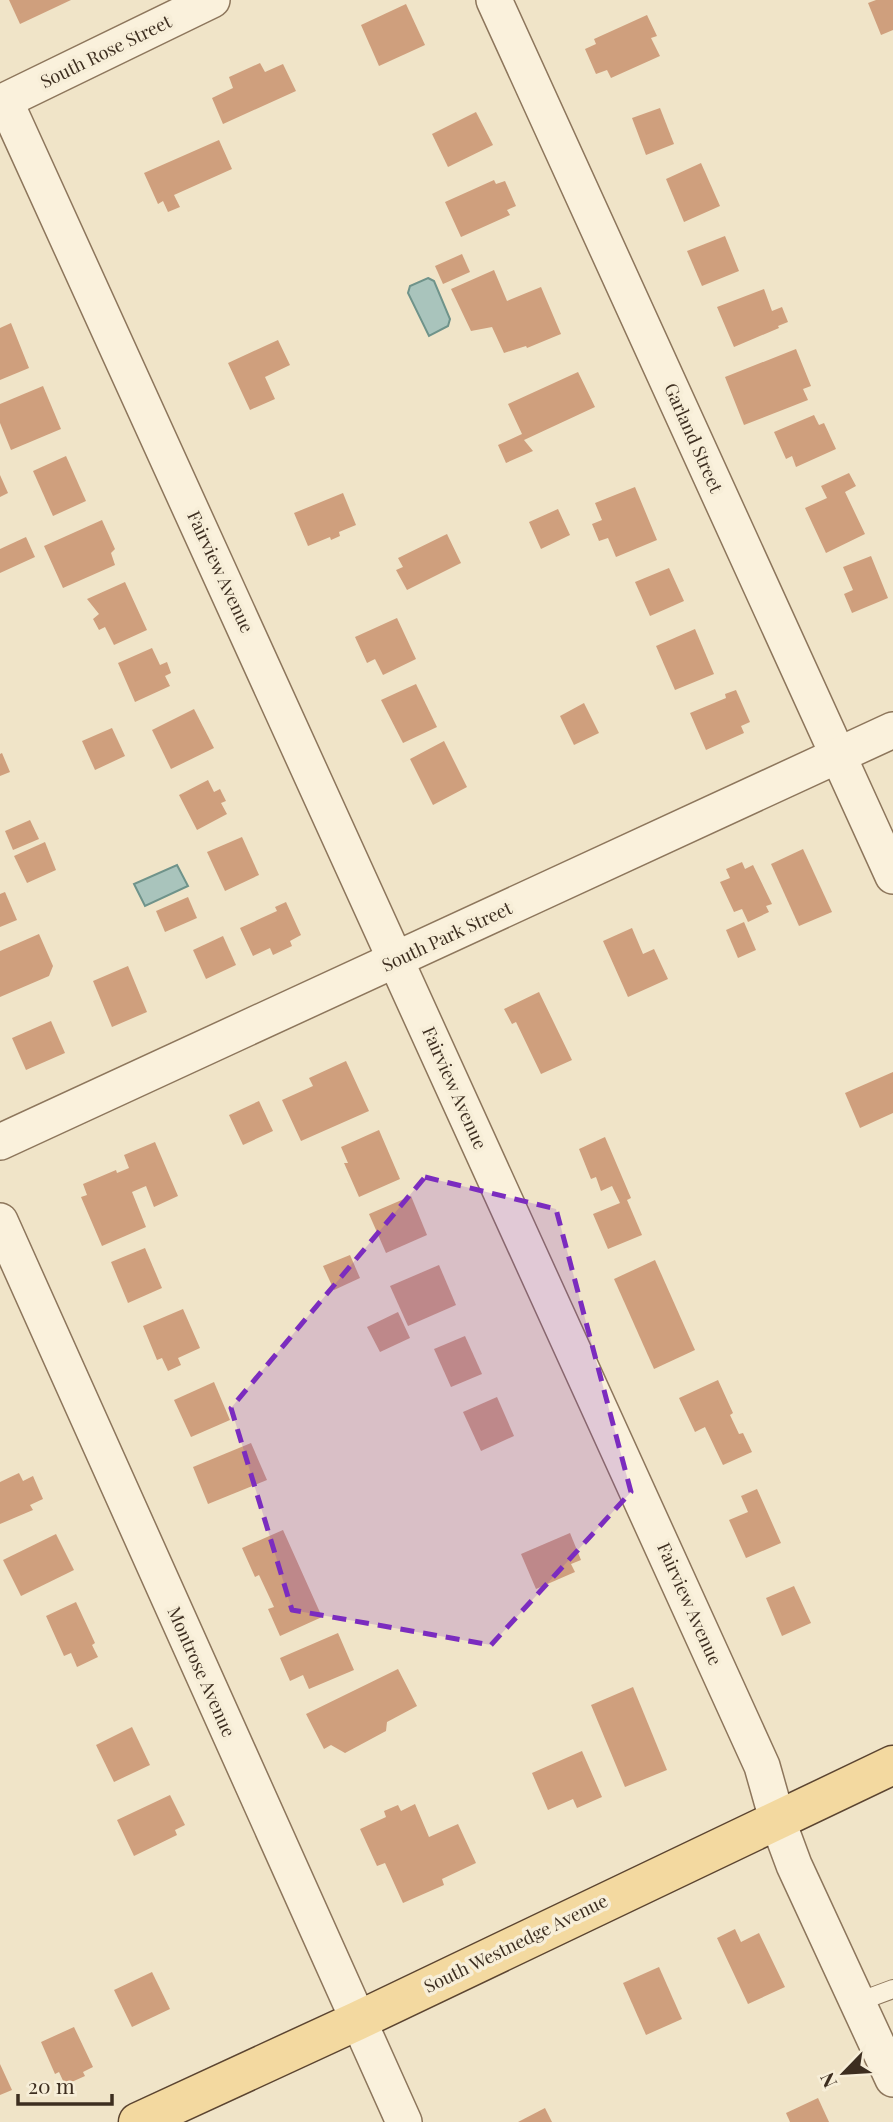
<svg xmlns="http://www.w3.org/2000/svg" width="893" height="2122" viewBox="0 0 893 2122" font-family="'Playfair Display',serif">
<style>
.water{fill:#a9c4bc;stroke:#6f938a;stroke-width:2}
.building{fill:#cf9f7d}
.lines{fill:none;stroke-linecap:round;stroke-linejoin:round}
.lane-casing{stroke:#8d765c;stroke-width:20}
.street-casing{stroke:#8d765c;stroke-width:38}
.primary-casing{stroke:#5b4430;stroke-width:41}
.lane{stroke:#faf1dc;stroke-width:18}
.street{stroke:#faf1dc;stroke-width:35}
.primary{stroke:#f3d9a0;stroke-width:38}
.marked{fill:#7b2cbf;fill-opacity:0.2;stroke:#7b2cbf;stroke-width:5;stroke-dasharray:14 9;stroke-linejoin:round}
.labels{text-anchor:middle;stroke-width:7;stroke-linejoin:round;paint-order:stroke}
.street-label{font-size:18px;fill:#3d2e20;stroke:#f7eed8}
</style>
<rect width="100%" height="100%" fill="#f0e4c8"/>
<g class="water">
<polygon points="428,278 434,281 450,319 448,326 429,336 408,293 410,286"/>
<polygon points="177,865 188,886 145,906 134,884"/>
</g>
<g class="building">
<polygon points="9,0 71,0 20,24"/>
<polygon points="876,0 893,0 893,30 881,35 868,3"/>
<polygon points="406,4 425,45 379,66 361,25"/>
<polygon points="647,15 657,36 651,38 660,56 611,78 607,70 596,74 585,49 596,44 594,39"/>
<polygon points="260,63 265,72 283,64 296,91 223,124 212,98 233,88 229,77"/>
<polygon points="660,108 674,144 646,155 632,118"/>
<polygon points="476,112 493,145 448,167 432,134"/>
<polygon points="219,140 232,169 174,195 180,207 168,212 163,201 158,204 144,173"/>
<polygon points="701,163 720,206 684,222 666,179"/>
<polygon points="494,180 496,184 505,181 516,206 507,210 510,215 461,237 445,202"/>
<polygon points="725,236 739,271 702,286 687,251"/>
<polygon points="462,254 470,272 443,284 435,266"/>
<polygon points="494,270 507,301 541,287 561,334 527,348 526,346 504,353 492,327 471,331 451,289"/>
<polygon points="764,289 772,311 782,307 788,322 778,326 779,328 734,347 717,307"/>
<polygon points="11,323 29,368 0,380 0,328"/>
<polygon points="278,340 290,365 265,377 275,399 250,410 228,363"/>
<polygon points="796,349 811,386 803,389 808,400 744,425 725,377"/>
<polygon points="578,372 595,407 524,440 533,451 506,463 498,445 522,434 508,404"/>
<polygon points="43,386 61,429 11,450 0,423 0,404"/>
<polygon points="814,415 819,425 824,423 836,449 796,467 792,456 786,459 774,432"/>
<polygon points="66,456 86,501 53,516 33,471"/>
<polygon points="849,473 856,486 845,492 865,534 826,553 805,508 827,498 821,486"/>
<polygon points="0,475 8,493 0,497"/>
<polygon points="635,487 657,540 616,557 608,538 599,541 592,524 602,520 595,503"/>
<polygon points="343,493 356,525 339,532 340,536 331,540 330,537 308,546 294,513"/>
<polygon points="558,509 570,535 541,549 529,522"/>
<polygon points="102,520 115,549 111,553 115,565 63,588 44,546"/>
<polygon points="447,534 461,563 407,590 396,570 403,567 398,558"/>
<polygon points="26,537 35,557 0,573 0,549"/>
<polygon points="871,556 888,598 852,613 844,594 853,590 843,567"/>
<polygon points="669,568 684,601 650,616 635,582"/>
<polygon points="125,582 147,630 114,645 105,627 99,630 93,619 99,614 87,599"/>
<polygon points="397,618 416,659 383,675 375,659 367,663 355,637"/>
<polygon points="695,629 714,674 675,690 656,646"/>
<polygon points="152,648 160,665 167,662 171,673 165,676 170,686 135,702 118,663"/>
<polygon points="416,684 437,727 403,743 381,700"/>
<polygon points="736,690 750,722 741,726 744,733 706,750 690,713 726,698 725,694"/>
<polygon points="584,703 599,733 574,745 560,716"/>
<polygon points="194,709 214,748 171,769 152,730"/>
<polygon points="112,728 125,756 95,770 82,741"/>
<polygon points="444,741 467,787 433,805 410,759"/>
<polygon points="2,753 10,772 0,776 0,754"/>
<polygon points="208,780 214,792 220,789 226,801 221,803 227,814 197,830 179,795"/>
<polygon points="30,820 39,839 13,850 5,831"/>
<polygon points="242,837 259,875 225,891 207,852"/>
<polygon points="45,842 56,870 27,883 14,856"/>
<polygon points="803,849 832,912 799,926 771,864"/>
<polygon points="742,862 745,869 753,865 772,904 766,906 769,912 748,922 742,909 734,912 720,882 730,878 726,869"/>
<polygon points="5,892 17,920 0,927 0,894"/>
<polygon points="188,897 197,918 165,932 156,911"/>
<polygon points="286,902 301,935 290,941 292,946 273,955 270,948 253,956 240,928 277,911 275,907"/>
<polygon points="744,922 756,950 738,958 726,930"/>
<polygon points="632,928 643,954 654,949 668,979 628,997 603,941"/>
<polygon points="39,934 53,966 49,976 0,997 0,951"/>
<polygon points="223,936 236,965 206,979 193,950"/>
<polygon points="128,966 147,1012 112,1027 93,981"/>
<polygon points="539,992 572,1060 541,1074 516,1022 512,1024 504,1009"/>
<polygon points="51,1021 65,1053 26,1070 12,1038"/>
<polygon points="346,1061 369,1111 301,1141 282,1100 313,1086 309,1078"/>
<polygon points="893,1072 893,1113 860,1128 845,1093"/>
<polygon points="259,1101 273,1131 243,1145 229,1115"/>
<polygon points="379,1130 400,1179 359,1197 344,1163 348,1163 341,1147"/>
<polygon points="605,1137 631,1198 627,1200 642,1235 608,1249 593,1214 620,1203 612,1186 601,1191 596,1177 591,1179 579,1149"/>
<polygon points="155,1142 178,1196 154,1207 146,1186 132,1192 146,1227 102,1246 81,1197 87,1195 83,1184 116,1170 117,1173 129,1168 124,1155"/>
<polygon points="411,1196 427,1235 386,1253 369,1214"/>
<polygon points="145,1248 162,1288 128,1303 111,1262"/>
<polygon points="350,1255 360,1278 334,1290 323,1266"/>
<polygon points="655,1260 695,1350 654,1369 614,1279"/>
<polygon points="439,1265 456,1305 408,1326 390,1286"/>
<polygon points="183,1309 200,1348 178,1358 181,1365 168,1371 162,1358 157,1360 143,1326"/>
<polygon points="398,1312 410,1338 380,1352 367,1327"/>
<polygon points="465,1336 482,1374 451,1387 434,1349"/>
<polygon points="718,1380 733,1413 730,1415 739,1434 743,1433 752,1452 723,1465 705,1427 695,1432 679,1398"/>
<polygon points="214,1382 230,1420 191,1437 174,1400"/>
<polygon points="497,1397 514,1436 481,1451 463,1412"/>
<polygon points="251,1443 267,1480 208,1504 193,1467"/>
<polygon points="19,1473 23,1481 33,1476 43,1499 30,1505 33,1510 0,1524 0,1482"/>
<polygon points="757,1489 781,1543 746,1558 729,1520 748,1512 741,1496"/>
<polygon points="283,1530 322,1617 280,1636 268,1609 274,1607 259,1575 255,1577 242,1548"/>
<polygon points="570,1533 581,1560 571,1564 575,1572 536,1589 521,1554"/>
<polygon points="56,1534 74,1570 21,1596 3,1560"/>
<polygon points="794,1586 811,1623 782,1636 766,1598"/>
<polygon points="76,1602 95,1643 92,1645 98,1657 77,1667 71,1653 64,1656 46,1616"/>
<polygon points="338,1633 354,1670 309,1689 303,1675 290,1681 280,1658"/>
<polygon points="398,1669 417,1706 387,1722 386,1731 345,1753 331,1745 324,1749 306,1714"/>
<polygon points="633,1687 667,1770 625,1787 591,1705"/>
<polygon points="132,1727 150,1765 114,1782 96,1745"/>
<polygon points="582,1751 602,1797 577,1808 573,1799 548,1810 532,1773"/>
<polygon points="170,1795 185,1825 175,1830 177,1835 134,1856 117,1820"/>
<polygon points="415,1804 429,1837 458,1824 476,1863 442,1879 444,1885 403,1903 385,1863 377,1866 360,1829 386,1817 384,1811 398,1805 401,1811"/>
<polygon points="735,1929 741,1942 759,1933 785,1987 748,2004 717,1938"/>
<polygon points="659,1967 682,2019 646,2035 623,1983"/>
<polygon points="152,1972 170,2009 132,2027 114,1990"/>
<polygon points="74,2027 93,2067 83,2072 85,2076 65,2085 59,2072 55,2074 41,2042"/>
<polygon points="0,2064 12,2090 0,2095"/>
<polygon points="818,2098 829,2122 790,2122 786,2113"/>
<polygon points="545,2108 552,2122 518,2122"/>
</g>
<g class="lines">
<defs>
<polyline id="lane" points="858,2002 893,1989"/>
<g id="street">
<polyline points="494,0 893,876"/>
<polyline points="5,101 762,1766 777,1819 794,1865 893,2079"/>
<polyline points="0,103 212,0"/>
<polyline points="0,1142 893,730"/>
<polyline points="0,1221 404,2122"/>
</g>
<polyline id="primary" points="138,2122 357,2021 893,1765"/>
</defs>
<use href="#lane" class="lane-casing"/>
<use href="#street" class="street-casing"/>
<use href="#primary" class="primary-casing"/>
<use href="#lane" class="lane"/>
<use href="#street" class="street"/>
<use href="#primary" class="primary"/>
</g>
<path class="marked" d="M425,1177L556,1209L631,1492L491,1645L292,1610L231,1408Z"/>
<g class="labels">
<g class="street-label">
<text transform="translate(106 52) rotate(-26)" y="6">South Rose Street</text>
<text transform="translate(693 438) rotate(66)" y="6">Garland Street</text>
<text transform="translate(220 572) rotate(65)" y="6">Fairview Avenue</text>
<text transform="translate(447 937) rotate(-25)" y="6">South Park Street</text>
<text transform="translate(454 1088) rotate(66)" y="6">Fairview Avenue</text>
<text transform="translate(689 1604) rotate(66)" y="6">Fairview Avenue</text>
<text transform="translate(201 1672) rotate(66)" y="6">Montrose Avenue</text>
<text transform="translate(516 1944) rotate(-26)" y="6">South Westnedge Avenue</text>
</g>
</g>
<g transform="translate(844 2073) rotate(245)" stroke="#f7eed8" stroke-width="5" paint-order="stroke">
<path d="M0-5L12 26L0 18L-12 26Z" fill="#3d2e20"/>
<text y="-10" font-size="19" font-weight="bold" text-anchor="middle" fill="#3d2e20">N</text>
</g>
<path d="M18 2094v10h94v-10" fill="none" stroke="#3d2e20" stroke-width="3.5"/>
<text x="28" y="2094" font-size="21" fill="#3d2e20" stroke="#f7eed8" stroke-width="5" paint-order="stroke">20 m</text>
</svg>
